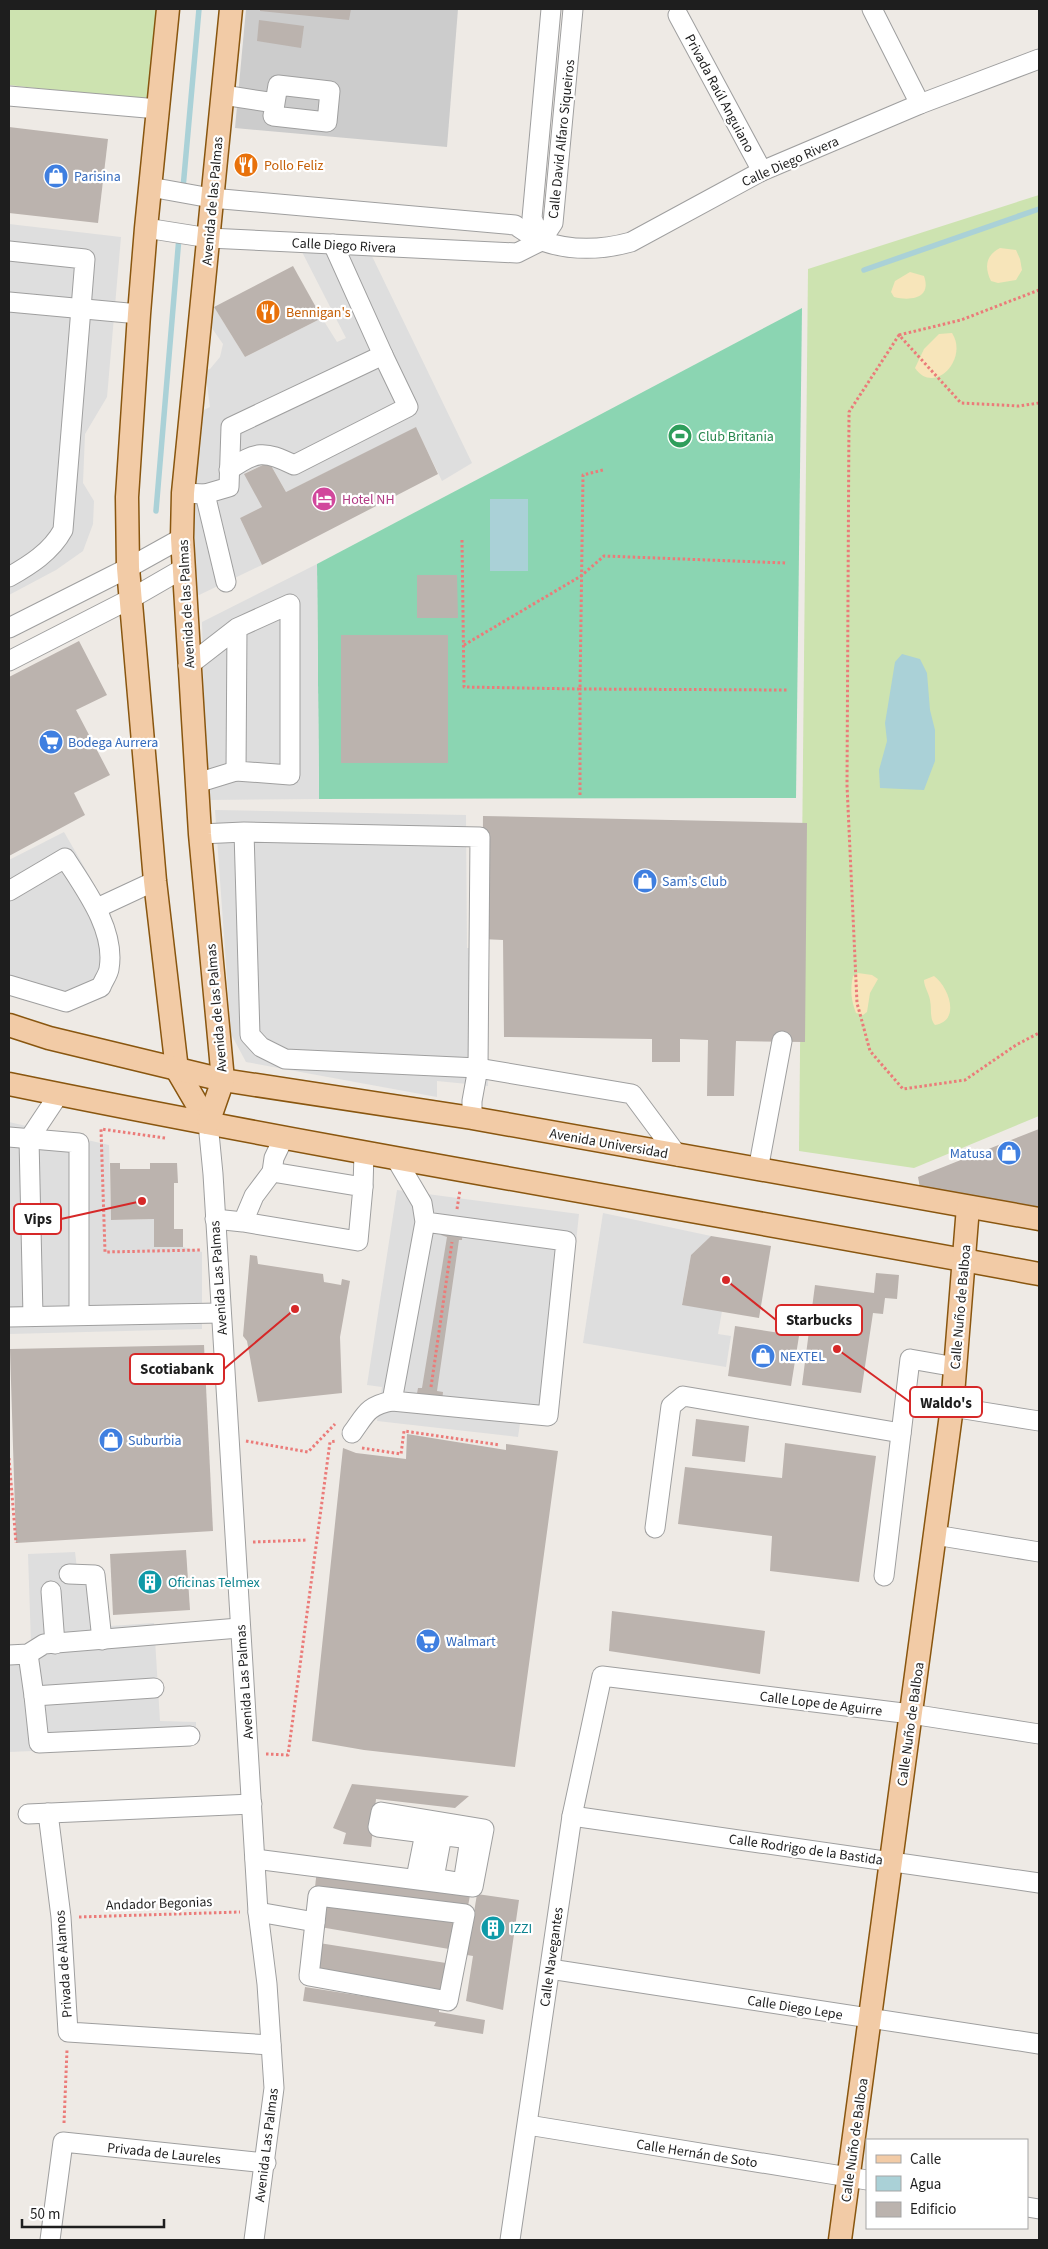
<svg xmlns="http://www.w3.org/2000/svg" width="1048" height="2249" viewBox="0 0 1048 2249" font-family="'Source Sans 3',sans-serif">
<style>
.religious{fill:#ccc}
.grass{fill:#cde3b0}
.sand{fill:#f7e5ba}
.pitch{fill:#8bd5b2}
.parking{fill:#dedede}
.water{fill:#aad1d7}
.lines{fill:none;stroke-linecap:round;stroke-linejoin:round}
.stream{stroke:#aad1d7;stroke-width:5.5}
.building{fill:#bbb3ae}
.minor-casing{stroke:#9f9f9f;stroke-width:21}
.major-casing{stroke:#89560f;stroke-width:25}
.path{stroke:#eb7b79;stroke-width:3;stroke-dasharray:2.5 2.5;stroke-linecap:butt}
.minor{stroke:#fff;stroke-width:19}
.major{stroke:#f2cba6;stroke-width:22}
.labels{text-anchor:middle;stroke-width:4.5;stroke-linejoin:round;paint-order:stroke}
.street-label{font-size:14px;fill:#1e1e1e;stroke:#fff}
.food-label{font-size:14px;fill:#c56008;stroke:#fff;text-anchor:start}
.shop-label{font-size:14px;fill:#366cbe;stroke:#fff;text-anchor:start}
.leisure-label{font-size:14px;fill:#27864d;stroke:#fff;text-anchor:start}
.hotel-label{font-size:14px;fill:#b23c85;stroke:#fff;text-anchor:start}
.culture-label{font-size:14px;fill:#0d838f;stroke:#fff;text-anchor:start}
.leader{fill:none;stroke:#d62828;stroke-width:2}
.callout-dot{fill:#d62828;stroke:#fff;stroke-width:2}
.callout{fill:#fff;stroke:#d62828;stroke-width:2}
.callout-label{font-size:15px;text-anchor:middle;font-weight:bold;fill:#1e1e1e}
</style>
<rect width="100%" height="100%" fill="#eeeae5"/>
<polygon class="religious" points="246,9 458,9 447,147 235,128"/>
<g class="grass">
<polygon points="9,9 168,9 159,102 9,85"/>
<polygon points="1039,195 1039,1116 914,1168 799,1151 808,269"/>
</g>
<g class="sand">
<path d="M1000,248L1016,250L1020,259L1022,270L1016,280L998,283L991,281C984,267 986,255 1000,248Z"/>
<path d="M910,272L924,276C932,299 910,301 894,297L891,292L895,281Z"/>
<path d="M952,333C969,359 934,396 915,368L924,349L939,334Z"/>
<path d="M858,973L872,975L878,979L870,993L867,1012L863,1015L856,1013C851,1000 850,990 853,976Z"/>
<path d="M934,976C949,987 961,1021 935,1025C929,1018 932,1009 930,1000C929,993 924,987 924,980Z"/>
</g>
<polygon class="pitch" points="802,308 796,798 319,799 317,564"/>
<g class="parking">
<polygon points="9,224 121,237 107,397 85,434 83,483 94,501 93,524 83,551 56,570 9,595"/>
<polygon points="300,248 370,252 472,463 442,481 416,428 286,492 269,462 245,473 262,507 240,518 262,565 197,596 192,475 198,413 210,407 205,370 210,369 220,357 223,344 209,324 209,310 214,307 245,357 322,318 337,342 346,338"/>
<polygon points="317,564 319,799 206,800 202,622"/>
<polygon points="215,810 466,815 467,948 486,948 488,1086 437,1081 437,1097 246,1062 231,1034"/>
<polygon points="64,832 109,910 116,941 116,979 106,997 81,1006 9,986 9,860"/>
<polygon points="9,1122 109,1145 111,1220 154,1219 154,1247 183,1247 202,1252 202,1329 9,1334"/>
<polygon points="397,1190 579,1214 557,1422 521,1417 518,1437 377,1421 382,1387 367,1385"/>
<polygon points="603,1213 711,1236 691,1255 682,1304 722,1311 718,1334 731,1336 726,1367 583,1343"/>
<polygon points="75,1552 77,1569 105,1570 110,1626 154,1623 160,1721 196,1722 196,1744 9,1752 9,1647 31,1644 28,1554"/>
</g>
<g class="water">
<rect x="490" y="499" width="38" height="72"/>
<polygon points="902,654 920,659 927,673 930,710 935,730 935,761 924,790 880,788 879,770 887,741 885,723 888,705 895,662"/>
</g>
<g class="lines">
<g class="stream">
<polyline points="183,188 199,9"/>
<polyline points="864,270 1039,209"/>
<polyline points="156,511 179,237"/>
</g>
</g>
<g class="building">
<polygon points="260,9 351,9 349,20 260,11"/>
<polygon points="259,20 304,26 301,48 257,41"/>
<polygon points="9,127 108,139 98,223 9,213"/>
<polygon points="293,266 322,318 245,357 214,307"/>
<polygon points="416,427 438,474 262,565 240,518 262,507 244,474 269,462 286,492"/>
<polygon points="417,575 457,575 458,618 417,618"/>
<rect x="341" y="635" width="107" height="128"/>
<polygon points="79,641 107,695 76,710 110,775 74,793 85,815 9,856 9,677"/>
<polygon points="483,816 807,823 805,1042 736,1041 734,1096 707,1096 708,1040 680,1039 680,1062 652,1062 652,1039 504,1037 503,940 482,939"/>
<polygon points="1039,1129 1039,1208 920,1188 918,1177"/>
<polygon points="110,1163 120,1163 120,1169 150,1169 150,1163 177,1163 178,1183 174,1183 174,1229 183,1229 183,1247 154,1247 154,1219 111,1220"/>
<polygon points="442,1227 463,1230 462,1240 459,1240 437,1391 443,1392 442,1402 416,1399 418,1388 422,1388 447,1237 441,1235"/>
<polygon points="711,1236 771,1246 759,1318 682,1305 691,1255"/>
<polygon points="250,1255 257,1256 258,1264 323,1274 324,1282 341,1285 342,1279 350,1281 340,1337 342,1393 258,1402 247,1341 243,1336"/>
<polygon points="876,1273 899,1275 897,1299 885,1298 883,1314 873,1313 861,1393 802,1385 815,1285 874,1293"/>
<polygon points="735,1326 799,1336 791,1386 728,1376"/>
<polygon points="204,1345 213,1531 16,1543 10,1349"/>
<polygon points="696,1419 749,1426 745,1462 692,1456"/>
<polygon points="407,1434 506,1450 506,1444 558,1451 515,1767 364,1750 312,1741 343,1448 356,1453 406,1459"/>
<polygon points="785,1443 876,1456 859,1582 770,1571 772,1536 678,1524 685,1467 782,1478"/>
<polygon points="186,1550 190,1610 113,1615 110,1554"/>
<polygon points="612,1611 765,1631 760,1674 609,1651"/>
<polygon points="352,1784 469,1796 455,1808 376,1799 371,1847 343,1844 346,1833 333,1828"/>
<polygon points="317,1870 471,1890 468,1906 315,1887"/>
<polygon points="477,1894 519,1900 503,2010 466,2001 473,1956 467,1955"/>
<polygon points="325,1898 455,1918 449,1949 320,1927"/>
<polygon points="319,1943 446,1963 441,1993 315,1971"/>
<polygon points="305,1987 439,2008 439,2012 485,2020 483,2034 434,2026 436,2022 303,2001"/>
</g>
<g class="lines">
<defs>
<g id="minor">
<polyline points="872,9 920,104"/>
<polyline points="678,15 762,171"/>
<polyline points="223,95 275,103 278,85 330,91 327,122 273,116 275,103"/>
<polyline points="9,96 158,109"/>
<path d="M150,187L211,198L515,225C523,230 533,238 542,241C571,251 602,250 631,242L762,171L920,104L1039,59"/>
<polyline points="146,228 209,238 517,253 541,241"/>
<polyline points="541,241 553,223 573,9"/>
<polyline points="541,241 532,218 551,9"/>
<path d="M9,251L85,259L63,530C51,552 30,565 9,577"/>
<polyline points="9,302 139,314"/>
<path d="M229,470C256,451 264,450 294,465L408,407L383,355"/>
<polyline points="183,493 205,494 229,487 231,427 383,355 333,244"/>
<polyline points="205,494 226,582"/>
<polyline points="9,628 128,568 182,538"/>
<polyline points="9,661 132,598 184,568"/>
<polyline points="188,666 237,628 290,604 290,775 236,771 237,628"/>
<polyline points="197,783 236,771"/>
<polyline points="200,834 244,832 480,837 478,1068 285,1059 261,1047 250,1035 244,832"/>
<path d="M9,891L65,858C85,889 116,930 109,969C108,975 103,981 101,987L66,1002L9,985"/>
<polyline points="97,908 155,881"/>
<polyline points="472,1118 472,1101 478,1068 632,1094 678,1156"/>
<polyline points="208,1123 213,1174 258,1912 267,1984 274,2088 254,2240"/>
<polyline points="9,1137 79,1143 79,1315"/>
<polyline points="396,1159 422,1203 425,1222 392,1401 548,1416 566,1241 425,1222"/>
<polyline points="758,1170 782,1041"/>
<polyline points="272,1172 274,1158 283,1139"/>
<polyline points="363,1187 364,1153"/>
<polyline points="215,1219 243,1222 254,1196 272,1172 363,1187 358,1241 243,1222"/>
<polyline points="33,1316 29,1139 59,1094"/>
<polyline points="9,1317 220,1313"/>
<polyline points="952,1407 1039,1421"/>
<path d="M352,1433C366,1414 367,1406 392,1401"/>
<polyline points="655,1528 671,1406 683,1396 901,1433"/>
<polyline points="935,1535 1039,1552"/>
<polyline points="69,1574 95,1575 102,1640"/>
<polyline points="884,1576 910,1359 956,1367"/>
<polyline points="51,1591 55,1644"/>
<polyline points="28,1654 34,1696 154,1688"/>
<polyline points="9,1655 28,1654 44,1644 239,1628"/>
<polyline points="34,1696 39,1743 190,1736"/>
<polyline points="48,1813 61,1917 68,2032 271,2045"/>
<polyline points="28,1814 252,1804"/>
<polyline points="572,1816 1039,1883"/>
<polyline points="255,1859 473,1887 484,1829 381,1812 378,1827 470,1839 463,1883 434,1878 442,1835"/>
<polyline points="416,1878 425,1833"/>
<polygon points="318,1896 465,1914 448,2001 309,1976"/>
<polyline points="258,1912 315,1922"/>
<polyline points="550,1969 1039,2044"/>
<polyline points="528,2125 867,2180"/>
<polyline points="1027,2207 1039,2209"/>
<polyline points="50,2240 63,2142 266,2163"/>
<polyline points="510,2240 572,1816 602,1676 911,1714 1039,1734"/>
</g>
<g id="major">
<polyline points="168,9 146,228 139,314 127,497 128,568 155,881 177,1070 208,1123"/>
<polyline points="9,1025 49,1038 223,1080 472,1118 1039,1219"/>
<path d="M9,1084C351,1154 696,1210 1039,1274"/>
<polyline points="208,1123 223,1080 200,834 182,538 183,493 231,9"/>
<polyline points="840,2240 952,1407 968,1207"/>
</g>
</defs>
<use href="#minor" class="minor-casing"/>
<use href="#major" class="major-casing"/>
<g class="path">
<polyline points="899,335 961,320 1039,290"/>
<polyline points="1039,403 1019,406 961,403 899,335 849,412 847,785 857,1003 870,1051 903,1089 965,1080 1016,1045 1039,1033"/>
<polyline points="462,540 464,687 580,689 583,475 603,470"/>
<polyline points="464,645 581,576 604,556 786,563"/>
<polyline points="580,795 580,689 787,690"/>
<polyline points="165,1138 101,1129 105,1252 201,1250"/>
<polyline points="457,1209 460,1190"/>
<polyline points="431,1387 452,1242"/>
<polyline points="246,1441 308,1452 335,1424"/>
<polyline points="362,1448 401,1454 404,1431 500,1445"/>
<polyline points="9,1458 16,1543"/>
<polyline points="253,1542 307,1540"/>
<polyline points="266,1754 288,1755 330,1442 336,1441"/>
<polyline points="79,1917 240,1912"/>
<polyline points="64,2123 67,2050"/>
</g>
<use href="#minor" class="minor"/>
<use href="#major" class="major"/>
</g>
<defs>
<symbol id="restaurant-disc" viewBox="-11 -11 22 22"><circle r="9.5" fill="#e8710a" stroke="#fff"/><path d="M-5-6h1v4h1v-4h1v4h1v-4h1v5L-1.5 .5V6h-2V.5L-5-1ZM5-6V6H3V1.5H1.5Q1.5-4 5-6Z" fill="#fff"/></symbol>
<symbol id="shop-disc" viewBox="-11 -11 22 22"><circle r="9.5" fill="#3f7fe0" stroke="#fff"/><path d="M-5-2.5h2.3a2.7 3.5 0 0 1 5.4 0H5L5.5 6h-11ZM-1.5-2.5h3a1.5 2.3 0 0 0-3 0Z" fill="#fff"/></symbol>
<symbol id="stadium-disc" viewBox="-11 -11 22 22"><circle r="9.5" fill="#2e9e5b" stroke="#fff"/><path d="M0-5a6.5 5 0 1 0 0 10a6.5 5 0 1 0 0-10ZM-3.5-1.8h7v3.6h-7Z" fill="#fff"/></symbol>
<symbol id="hotel-disc" viewBox="-11 -11 22 22"><circle r="9.5" fill="#d1479c" stroke="#fff"/><path d="M-6-4.5h1.5V1H6V5H4.5V3h-9V5H-6ZM-4 0a1.8 1.8 0 1 1 3.6 0ZM.5 0V-2.5h3Q6-2.5 6 0Z" fill="#fff"/></symbol>
<symbol id="supermarket-disc" viewBox="-11 -11 22 22"><circle r="9.5" fill="#3f7fe0" stroke="#fff"/><path d="M-6-5.5h2.5l.6 2H6L4.5 2H-2.5L-4.4-4H-6ZM-1.5 3.2a1.3 1.3 0 1 0 .1 0ZM3 3.2a1.3 1.3 0 1 0 .1 0Z" fill="#fff"/></symbol>
<symbol id="building-disc" viewBox="-11 -11 22 22"><circle r="9.5" fill="#0f9aa8" stroke="#fff"/><path d="M-4-6H4V6H1V3H-1V6H-4ZM-2.5-4.3h1.7v1.8h-1.7ZM.8-4.3h1.7v1.8H.8ZM-2.5-1h1.7V.8h-1.7ZM.8-1h1.7V.8H.8Z" fill="#fff"/></symbol>
</defs>
<g fill-rule="evenodd">
<use href="#restaurant-disc" x="232" y="151" width="28" height="28"/>
<use href="#shop-disc" x="42" y="162" width="28" height="28"/>
<use href="#restaurant-disc" x="254" y="298" width="28" height="28"/>
<use href="#stadium-disc" x="666" y="422" width="28" height="28"/>
<use href="#hotel-disc" x="310" y="485" width="28" height="28"/>
<use href="#supermarket-disc" x="37" y="728" width="28" height="28"/>
<use href="#shop-disc" x="631" y="867" width="28" height="28"/>
<use href="#shop-disc" x="995" y="1139" width="28" height="28"/>
<use href="#shop-disc" x="749" y="1342" width="28" height="28"/>
<use href="#shop-disc" x="97" y="1426" width="28" height="28"/>
<use href="#building-disc" x="136" y="1568" width="28" height="28"/>
<use href="#supermarket-disc" x="414" y="1627" width="28" height="28"/>
<use href="#building-disc" x="479" y="1914" width="28" height="28"/>
</g>
<g class="labels">
<g class="street-label">
<text transform="translate(720 93) rotate(62)" y="5">Privada Raúl Anguiano</text>
<text transform="translate(561 139) rotate(-84)" y="5">Calle David Alfaro Siqueiros</text>
<text transform="translate(790 161) rotate(-24)" y="5">Calle Diego Rivera</text>
<text transform="translate(212 201) rotate(-85)" y="5">Avenida de las Palmas</text>
<text transform="translate(344 245) rotate(3)" y="5">Calle Diego Rivera</text>
<text transform="translate(186 604) rotate(-93)" y="5">Avenida de las Palmas</text>
<text transform="translate(216 1008) rotate(-95)" y="5">Avenida de las Palmas</text>
<text transform="translate(609 1143) rotate(10)" y="5">Avenida Universidad</text>
<text transform="translate(218 1278) rotate(-94)" y="5">Avenida Las Palmas</text>
<text transform="translate(960 1307) rotate(-85)" y="5">Calle Nuño de Balboa</text>
<text transform="translate(244 1682) rotate(-94)" y="5">Avenida Las Palmas</text>
<text transform="translate(821 1703) rotate(7)" y="5">Calle Lope de Aguirre</text>
<text transform="translate(910 1724) rotate(-82)" y="5">Calle Nuño de Balboa</text>
<text transform="translate(806 1849) rotate(8)" y="5">Calle Rodrigo de la Bastida</text>
<text transform="translate(159 1903) rotate(-2)" y="5">Andador Begonias</text>
<text transform="translate(551 1957) rotate(-82)" y="5">Calle Navegantes</text>
<text transform="translate(63 1964) rotate(-94)" y="5">Privada de Alamos</text>
<text transform="translate(795 2007) rotate(9)" y="5">Calle Diego Lepe</text>
<text transform="translate(854 2140) rotate(-82)" y="5">Calle Nuño de Balboa</text>
<text transform="translate(266 2145) rotate(-83)" y="5">Avenida Las Palmas</text>
<text transform="translate(164 2153) rotate(6)" y="5">Privada de Laureles</text>
<text transform="translate(697 2153) rotate(9)" y="5">Calle Hernán de Soto</text>
</g>
<g class="food-label">
<text x="264" y="170">Pollo Feliz</text>
<text x="286" y="317">Bennigan's</text>
</g>
<g class="shop-label">
<text x="74" y="181">Parisina</text>
<text x="68" y="747">Bodega Aurrera</text>
<text x="662" y="886">Sam's Club</text>
<text x="992" y="1158" text-anchor="end">Matusa</text>
<text x="780" y="1361">NEXTEL</text>
<text x="128" y="1445">Suburbia</text>
<text x="446" y="1646">Walmart</text>
</g>
<g class="leisure-label">
<text x="698" y="441">Club Britania</text>
</g>
<g class="hotel-label">
<text x="342" y="504">Hotel NH</text>
</g>
<g class="culture-label">
<text x="168" y="1587">Oficinas Telmex</text>
<text x="510" y="1933">IZZI</text>
</g>
</g>
<path class="leader" d="M142 1201L61 1219M726 1280L776 1320M295 1309L224 1369M837 1349L910 1402"/>
<g class="callout-dot">
<circle cx="142" cy="1201" r="5"/>
<circle cx="726" cy="1280" r="5"/>
<circle cx="295" cy="1309" r="5"/>
<circle cx="837" cy="1349" r="5"/>
</g>
<g class="callout">
<rect x="14" y="1204" width="47" height="30" rx="5"/>
<rect x="776" y="1305" width="86" height="30" rx="5"/>
<rect x="130" y="1354" width="94" height="30" rx="5"/>
<rect x="910" y="1387" width="72" height="30" rx="5"/>
</g>
<g class="callout-label">
<text x="38" y="1224">Vips</text>
<text x="819" y="1325">Starbucks</text>
<text x="177" y="1374">Scotiabank</text>
<text x="946" y="1408">Waldo's</text>
</g>
<rect width="1048" height="2249" fill="none" stroke="#1e1e1e" stroke-width="20"/>
<rect x="866" y="2139" width="162" height="90" fill="#ffffff" stroke="#a5a5a5"/>
<rect x="876" y="2155" width="25" height="8" fill="#f2cba6" stroke="#a5a5a5"/>
<text x="910" y="2164" font-size="15" fill="#1e1e1e">Calle</text>
<rect x="876" y="2176" width="25" height="15" fill="#aad1d7" stroke="#a5a5a5"/>
<text x="910" y="2189" font-size="15" fill="#1e1e1e">Agua</text>
<rect x="876" y="2202" width="25" height="15" fill="#bbb3ae" stroke="#a5a5a5"/>
<text x="910" y="2214" font-size="15" fill="#1e1e1e">Edificio</text>
<path d="M22 2219v8h142v-8" fill="none" stroke="#1e1e1e" stroke-width="2.5"/>
<text x="30" y="2219" font-size="15" fill="#1e1e1e" stroke="#ffffff" stroke-width="4" paint-order="stroke">50 m</text>
</svg>
